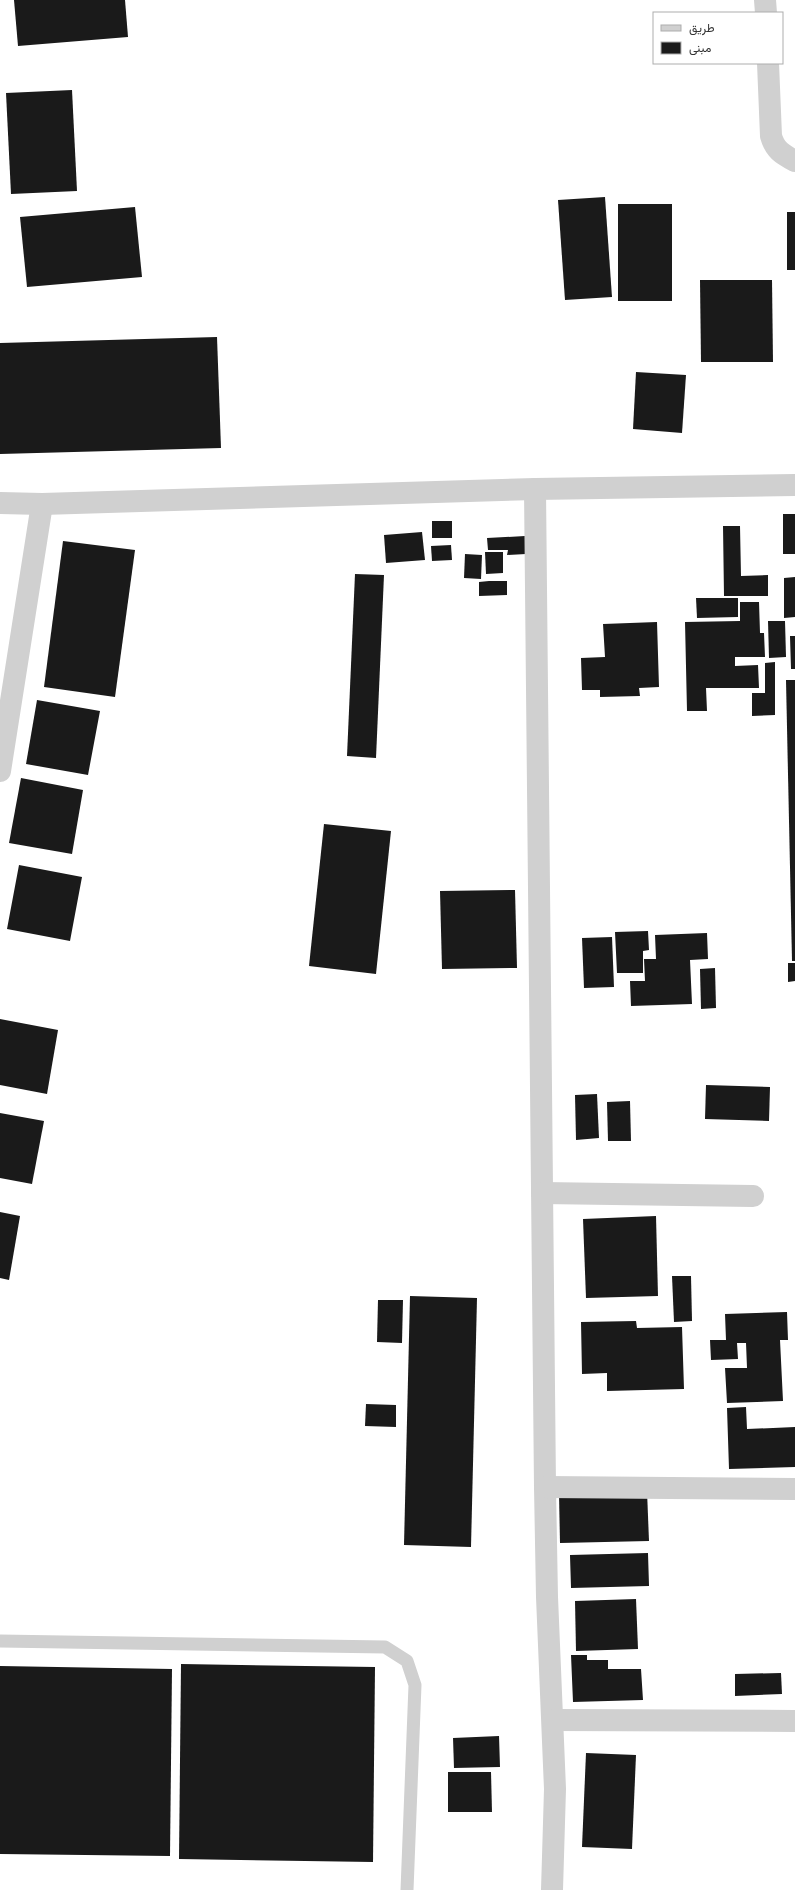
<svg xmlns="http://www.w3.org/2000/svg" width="795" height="1890" viewBox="0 0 795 1890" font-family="'Golos Text',Vazirmatn,sans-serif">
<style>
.building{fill:#1a1a1a}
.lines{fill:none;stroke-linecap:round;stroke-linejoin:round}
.service{stroke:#d0d0d0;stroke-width:13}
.minor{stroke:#d0d0d0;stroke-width:22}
</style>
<rect width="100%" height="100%" fill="#fff"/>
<g class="building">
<polygon points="14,0 125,0 128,37 18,46"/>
<polygon points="72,90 77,191 11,194 6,93"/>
<polygon points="605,197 612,297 565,300 558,200"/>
<rect x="618" y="204" width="54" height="97"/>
<polygon points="135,207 142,277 27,287 20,217"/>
<rect x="787" y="212" width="8" height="58"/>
<polygon points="700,280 772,280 773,362 701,362"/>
<polygon points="217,337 221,448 0,454 0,343"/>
<polygon points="636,372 686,375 682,433 633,429"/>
<rect x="783" y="514" width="12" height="40"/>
<rect x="432" y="521" width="20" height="17"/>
<polygon points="723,526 740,526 741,576 768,575 768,596 724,596"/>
<polygon points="422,532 425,560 386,563 384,535"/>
<polygon points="525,536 526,554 507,555 508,550 488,550 487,538"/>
<polygon points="63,541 135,550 115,697 44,687"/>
<polygon points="451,545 452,560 432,561 431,546"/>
<polygon points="485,552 503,552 503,573 486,574"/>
<polygon points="465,554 482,555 481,579 464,578"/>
<polygon points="355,574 384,575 376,758 347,756"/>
<polygon points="795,577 795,617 784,618 784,578"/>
<polygon points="489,581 507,581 507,595 479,596 479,582"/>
<polygon points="696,598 738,598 738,617 697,618"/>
<polygon points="740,602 759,602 760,633 764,633 765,657 735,657 735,666 758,665 759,688 706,688 707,711 687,711 685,622 740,621"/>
<polygon points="768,621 785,621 786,657 769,658"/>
<polygon points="657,622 659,687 639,688 640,696 600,697 600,690 582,690 581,658 605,657 603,624"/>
<polygon points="790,636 795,636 795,669 791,669"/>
<polygon points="775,662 775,715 752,716 752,693 765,693 765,663"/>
<polygon points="786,680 795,680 795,961 792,961"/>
<polygon points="37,700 100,711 88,775 26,764"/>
<polygon points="21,778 83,790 72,854 9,843"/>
<polygon points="324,824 391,831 376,974 309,966"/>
<polygon points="19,865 82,877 70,941 7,929"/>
<polygon points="515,890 517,968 442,969 440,891"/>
<polygon points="648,931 649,950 643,951 643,973 617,973 615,932"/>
<polygon points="707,933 708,959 690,960 692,1004 631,1006 630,981 645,981 644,959 656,959 655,935"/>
<polygon points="612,937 614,987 584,988 582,938"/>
<polygon points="788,963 795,963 795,981 788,982"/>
<polygon points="715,968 716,1008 701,1009 700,969"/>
<polygon points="0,1019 58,1030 47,1094 0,1085"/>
<polygon points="706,1085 770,1087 769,1121 705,1119"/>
<polygon points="597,1094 599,1138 576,1140 575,1095"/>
<polygon points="630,1101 631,1141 608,1141 607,1102"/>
<polygon points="0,1113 44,1121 32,1184 0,1178"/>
<polygon points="0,1212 20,1216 9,1280 0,1278"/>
<polygon points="656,1216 658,1296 586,1298 583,1219"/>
<polygon points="672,1276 691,1276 692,1321 674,1322"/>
<polygon points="410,1296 477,1298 471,1547 404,1545"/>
<polygon points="378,1300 403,1300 402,1343 377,1342"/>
<polygon points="787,1312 788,1340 780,1340 783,1401 727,1403 725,1368 747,1368 746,1343 737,1343 738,1359 711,1360 710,1340 726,1340 725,1314"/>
<polygon points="636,1321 637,1328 682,1327 684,1389 607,1391 607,1373 582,1374 581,1322"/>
<polygon points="366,1404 396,1405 396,1427 365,1426"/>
<polygon points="746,1407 747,1429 795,1427 795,1467 729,1469 727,1408"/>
<polygon points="647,1491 649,1541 560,1543 559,1494"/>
<polygon points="648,1553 649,1586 571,1588 570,1555"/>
<polygon points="636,1599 638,1649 576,1651 575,1601"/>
<polygon points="571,1655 587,1655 587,1660 608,1660 608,1669 641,1669 643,1700 573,1702"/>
<polygon points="181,1664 375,1667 373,1862 179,1859"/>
<polygon points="0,1666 172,1669 170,1856 0,1854"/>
<polygon points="781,1673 782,1694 735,1696 735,1674"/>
<polygon points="499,1736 500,1767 454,1768 453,1738"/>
<polygon points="586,1753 636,1755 632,1849 582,1847"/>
<polygon points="448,1772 491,1772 492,1812 448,1812"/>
</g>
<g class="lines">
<polyline class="service" points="0,1641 385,1647 407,1661 415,1685 407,1890"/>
<g class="minor">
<polyline points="765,0 766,13"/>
<path d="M768,63L771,136C775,150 782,154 795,161"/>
<polyline points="535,489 545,1487 547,1597 555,1789 552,1890"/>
<polyline points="0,503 42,504 535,489 795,485"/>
<polyline points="0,771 42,504"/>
<polyline points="542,1193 753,1196"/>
<polyline points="545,1487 795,1489"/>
<polyline points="553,1720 795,1721"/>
</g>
</g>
<rect x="653" y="12" width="130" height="52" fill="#ffffff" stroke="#adadad"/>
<rect x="661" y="25" width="20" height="6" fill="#d0d0d0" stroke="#adadad"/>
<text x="689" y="32" font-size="12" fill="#333333">طريق</text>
<rect x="661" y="42" width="20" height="12" fill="#1a1a1a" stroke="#adadad"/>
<text x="689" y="52" font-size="12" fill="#333333">مبنى</text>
</svg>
